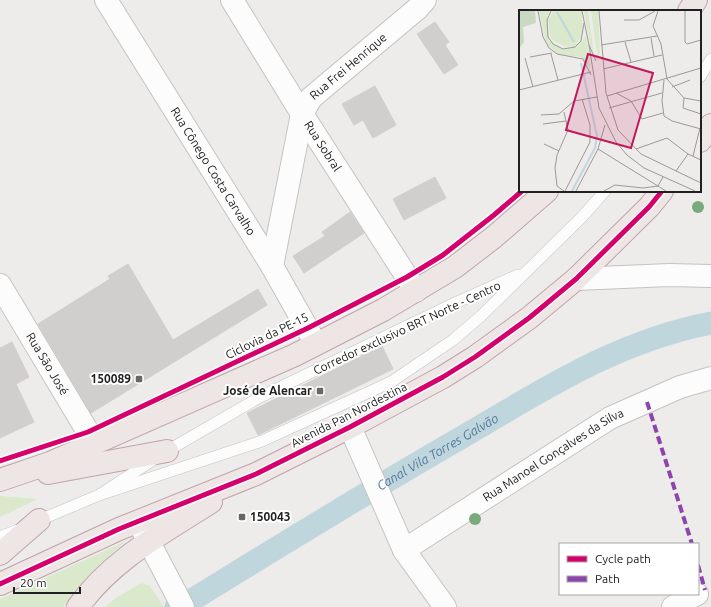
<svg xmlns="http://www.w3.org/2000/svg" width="711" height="607" viewBox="0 0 711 607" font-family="Ubuntu,sans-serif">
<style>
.grass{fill:#dae8cc}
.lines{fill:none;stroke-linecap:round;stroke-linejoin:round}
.canal{stroke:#c0d6dd;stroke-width:23}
.building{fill:#d1cfcd;stroke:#d1cecc}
.service-casing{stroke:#c4c3c2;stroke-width:12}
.minor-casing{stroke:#c4c3c2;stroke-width:24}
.trunk-casing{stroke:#c0a3ab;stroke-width:24}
.service{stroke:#fcfcfc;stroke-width:11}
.minor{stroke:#fcfcfc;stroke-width:22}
.trunk{stroke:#eee6e4;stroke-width:22}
.quiet{stroke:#8e44ad;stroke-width:4;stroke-dasharray:8 4;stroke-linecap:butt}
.cycleway-casing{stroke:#fff;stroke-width:8}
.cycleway{stroke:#d6006c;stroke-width:5}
.tree{fill:#78aa7c}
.poi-dot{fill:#686767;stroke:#fff;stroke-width:1.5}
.labels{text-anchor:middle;stroke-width:4;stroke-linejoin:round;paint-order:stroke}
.street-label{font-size:12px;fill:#202020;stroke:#fff}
.poi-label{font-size:12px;font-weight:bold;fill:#202020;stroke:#fff;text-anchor:end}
.water-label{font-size:13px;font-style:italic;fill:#53779f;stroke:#fff}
.inset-river{fill:none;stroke:#c0d6dd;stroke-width:2}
.inset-road{fill:none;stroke:#9c9a99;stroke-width:1}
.view{fill:#c2185b;fill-opacity:0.15;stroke:#c2185b;stroke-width:2}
.inset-edge{fill:none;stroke:#202020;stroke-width:2}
</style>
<rect width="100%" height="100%" fill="#eeecea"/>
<g class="grass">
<polygon points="0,496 38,499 0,517"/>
<polygon points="126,541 100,564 64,607 0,607 0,599"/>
<polygon points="141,583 150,586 164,607 105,607 116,598"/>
</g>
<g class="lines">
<path class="canal" id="s1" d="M176,607L195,598C283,544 370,490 459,439C541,391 617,341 711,323"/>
</g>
<g class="building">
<polygon points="435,22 449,42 445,45 458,65 444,74 417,34"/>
<polygon points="375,86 396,125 373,138 363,120 354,125 342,104"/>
<polygon points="435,177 446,198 404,220 393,199"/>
<polygon points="350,212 364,233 304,273 293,256 325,236 322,232"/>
<polygon points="128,264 173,340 258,289 267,305 91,413 38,324 110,279 108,276"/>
<polygon points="12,342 29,377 16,384 34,422 0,438 0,348"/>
<polygon points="382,346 393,369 258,435 247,413"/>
</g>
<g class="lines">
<defs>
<g id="service">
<polyline points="700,77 711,59"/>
<polyline points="99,495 262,441 391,382 453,340 481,316 581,218 605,191"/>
<polyline points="35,522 99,495 167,451 260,397 455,303 518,275"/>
<polyline points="0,537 18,530"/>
</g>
<g id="minor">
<path id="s2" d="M106,0L272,266L316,344"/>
<path id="s3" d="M232,0L302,114L416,291"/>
<path id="s4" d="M272,266L302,114L311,98L324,87L418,8L425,0"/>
<polyline points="576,279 669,275 711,276"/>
<path id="s5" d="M0,285L88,432L93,445"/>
<polyline points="350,427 404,550 445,607"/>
<polyline points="140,525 183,607"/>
<path id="s6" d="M404,550L610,418L680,387L711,378"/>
<polyline points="673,607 697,594"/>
</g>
<g id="trunk">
<polyline points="689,11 696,0"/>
<polyline points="700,141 711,125"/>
<polyline points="48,473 167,451"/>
<polyline points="0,480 50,463 295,355 383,310 455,267 494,237 547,191"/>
<polyline points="0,554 39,520"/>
<polyline points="0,584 119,529 256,474 350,427 443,377 475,357 529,318 576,279 649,207 662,191"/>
<path d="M78,607C112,559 163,533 211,502"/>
</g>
</defs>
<use href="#service" class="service-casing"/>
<use href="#minor" class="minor-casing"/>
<use href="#trunk" class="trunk-casing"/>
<use href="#service" class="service"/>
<use href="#minor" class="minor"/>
<use href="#trunk" class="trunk"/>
<g class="quiet">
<polyline points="647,402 692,544"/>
<polyline points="698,565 705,590"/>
</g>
<defs>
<g id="cycleway">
<polyline points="0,461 88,432 308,328 407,277 443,255 494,215 522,191"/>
<polyline points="0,584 119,529 256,474 350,427 443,377 475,357 529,318 576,279 649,207 662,191"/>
</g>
</defs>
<use href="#cycleway" class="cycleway-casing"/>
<use href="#cycleway" class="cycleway"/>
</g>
<g class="tree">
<circle cx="698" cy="207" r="6"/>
<circle cx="475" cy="519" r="6"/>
</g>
<g class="poi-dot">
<rect x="135" y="375" width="8" height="8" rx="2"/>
<rect x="316" y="387" width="8" height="8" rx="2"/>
<rect x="238" y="513" width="8" height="8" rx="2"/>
</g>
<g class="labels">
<g class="street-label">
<text dy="4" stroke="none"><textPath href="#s4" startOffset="222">Rua Frei Henrique</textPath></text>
<text dy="4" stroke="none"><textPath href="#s3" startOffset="172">Rua Sobral</textPath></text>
<text dy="4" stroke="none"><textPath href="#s2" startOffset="202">Rua Cônego Costa Carvalho</textPath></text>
<text transform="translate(407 328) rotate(-25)" y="4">Corredor exclusivo BRT Norte - Centro</text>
<text transform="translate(267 336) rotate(-26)" y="4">Ciclovia da PE-15</text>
<text dy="4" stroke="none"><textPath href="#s5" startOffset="92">Rua São José</textPath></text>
<text transform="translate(349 415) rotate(-27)" y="4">Avenida Pan Nordestina</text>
<text dy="4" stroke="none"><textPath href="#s6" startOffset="177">Rua Manoel Gonçalves da Silva</textPath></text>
</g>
<g class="poi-label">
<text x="131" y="383">150089</text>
<text x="312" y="395">José de Alencar</text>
<text x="250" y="521" text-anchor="start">150043</text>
</g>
<g class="water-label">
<text dy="5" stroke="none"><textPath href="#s1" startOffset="304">Canal Vila Torres Galvão</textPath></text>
</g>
</g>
<g transform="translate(519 10)">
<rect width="182" height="182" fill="#eeecea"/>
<path d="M20,1H31L28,6L30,31L46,40L64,30L67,25L72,59L62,47L38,44L27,33ZM34,1H62L64,19L61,30L55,35L47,37L32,29L29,11ZM65,1H69L75,45L71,35ZM72,1H79L81,41L79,51Z" fill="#dae8cc"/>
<path d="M0,1H16L17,13L4,17L5,32L0,39Z" fill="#cad9c2"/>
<path class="inset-river" d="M38,2L55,32M53,181L76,138L78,126L62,53"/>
<path class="inset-road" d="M19,1L24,27L30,38L38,44L64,49L72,65M32,1L28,10L29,27L34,34L44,39L56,37L62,31L65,13M63,1L70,35L77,51M80,1L87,83L99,120L122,144L182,173M139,1L134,16L142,34L148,69L165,88L182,91M166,1V32L168,34L182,30M105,10H120L136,1M132,28L135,46M106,32L112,52M70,35L80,98L97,132L108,145L125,158L176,181M82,35L138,26M32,44L39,70M11,47L33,43M6,48L14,77M84,59L143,45M145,70L143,91L145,106L153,111L182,119M153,77L171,70M0,80L72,62M97,83L112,91L123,109L144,103M88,86L182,58M165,88L164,98L182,104M90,98L143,83M22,105L40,104L55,91L78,87M24,114L47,111M25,134L40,141M79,139L147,181M117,139L148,128L169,144L182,150M174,146L181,118M157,161L169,144M45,181L38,176L36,158L38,145L49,120L45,102M46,181L71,132V115L63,89M57,181L79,139L86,115M85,181L96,175L124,178L139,176L144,167"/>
<path class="view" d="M69,44L134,63L112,138L47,120Z"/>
<rect width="182" height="182" class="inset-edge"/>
</g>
<rect x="559" y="543" width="140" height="52" fill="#ffffff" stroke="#a6a6a6"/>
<rect x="567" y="556" width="20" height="6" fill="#d6006c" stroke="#a6a6a6"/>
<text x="595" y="563" font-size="12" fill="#202020">Cycle path</text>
<rect x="567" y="576" width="20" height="6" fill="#8e44ad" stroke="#a6a6a6"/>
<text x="595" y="583" font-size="12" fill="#202020">Path</text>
<path d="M14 587v6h66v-6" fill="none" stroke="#202020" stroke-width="2"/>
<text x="20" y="587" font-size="12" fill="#202020" stroke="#ffffff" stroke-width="3" paint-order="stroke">20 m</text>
</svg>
